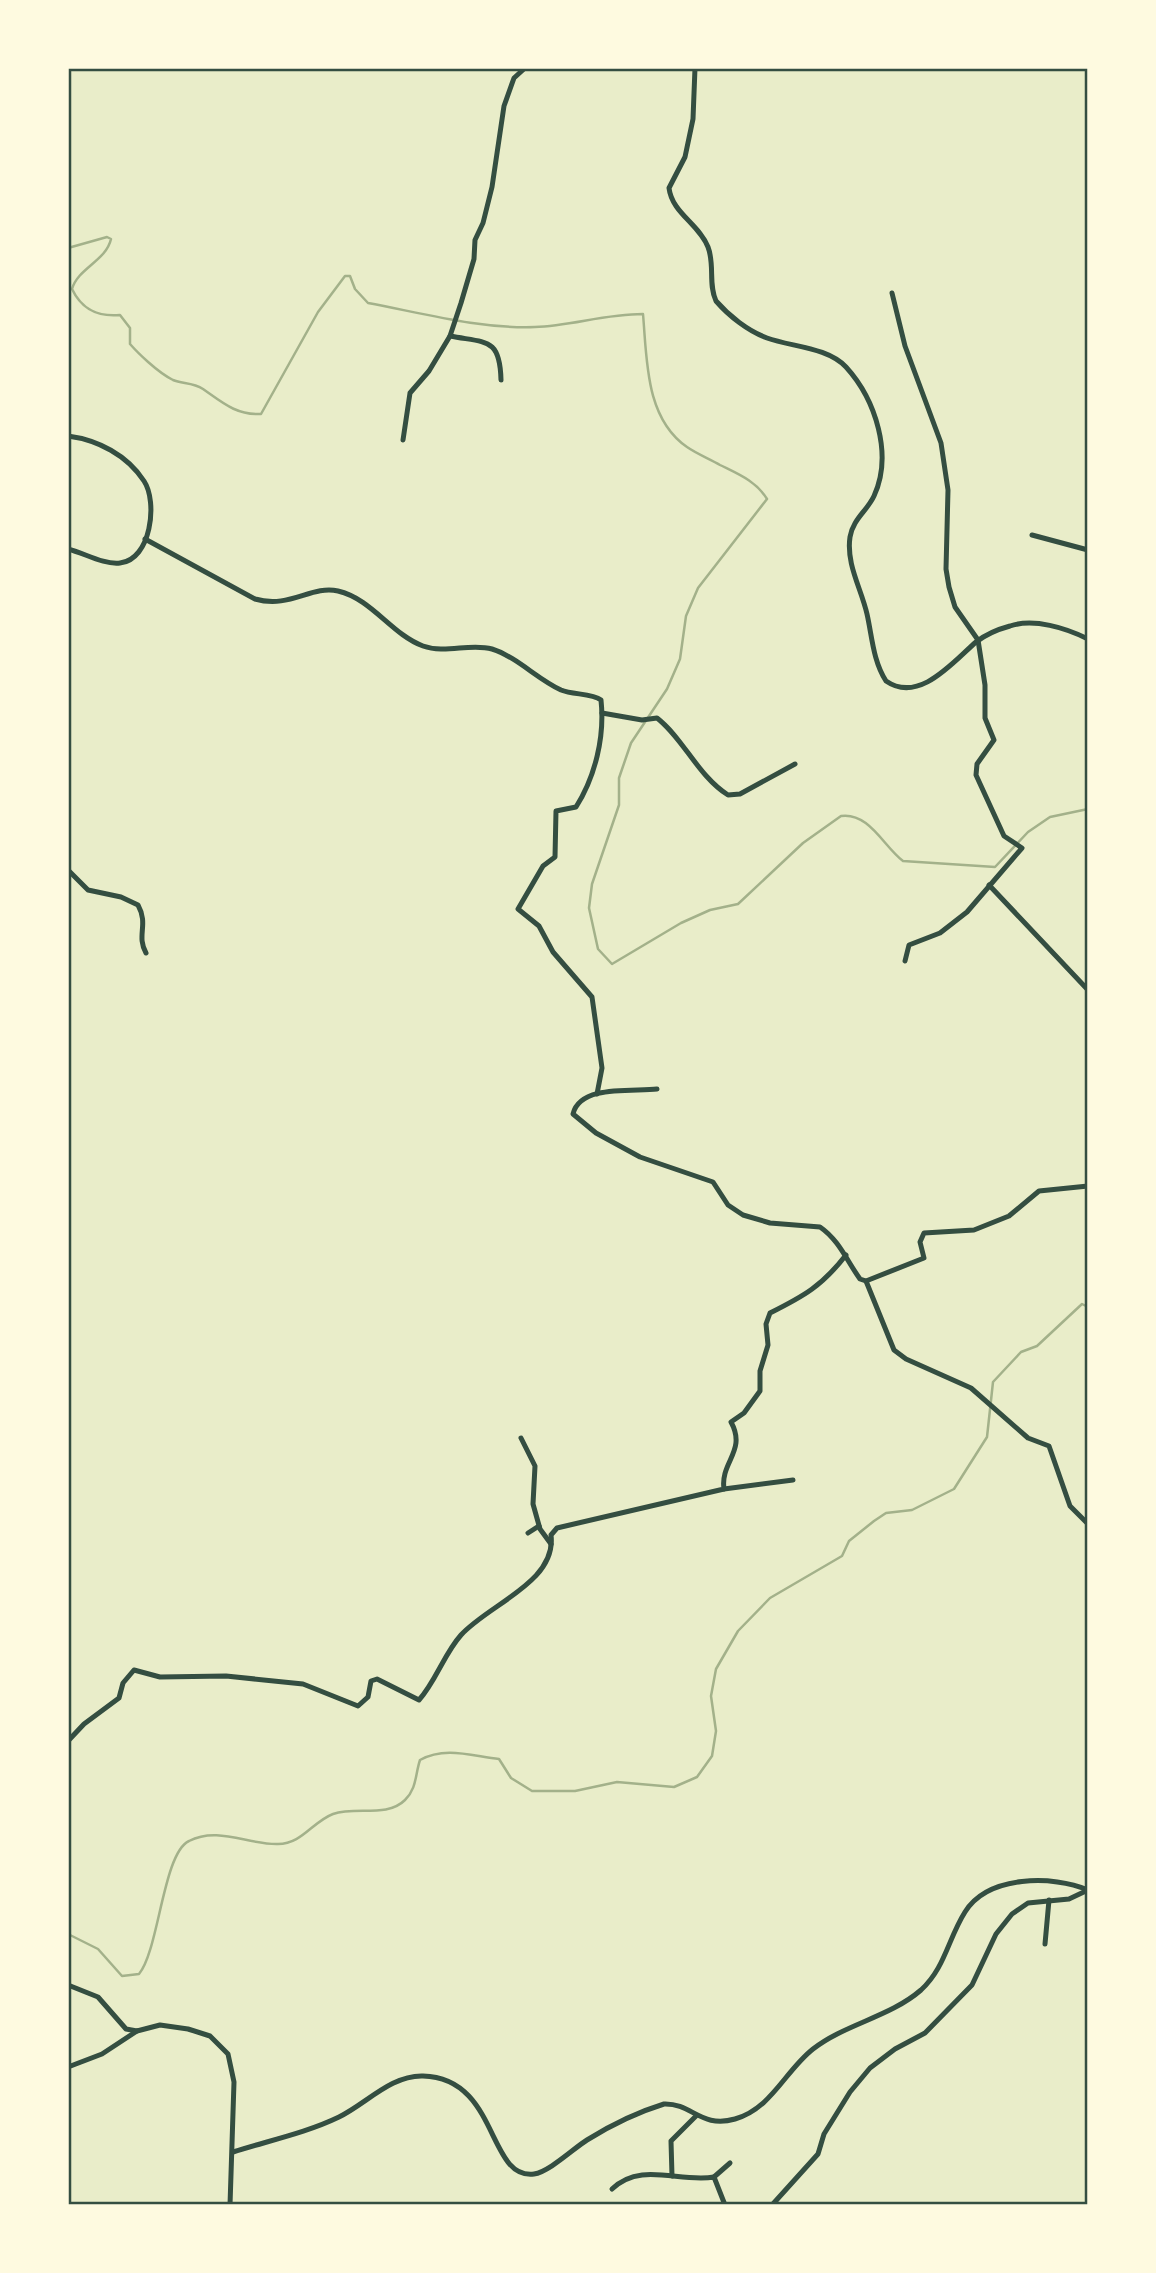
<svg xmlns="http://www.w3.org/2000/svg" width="1156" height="2273" viewBox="0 0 1156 2273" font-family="Signika,sans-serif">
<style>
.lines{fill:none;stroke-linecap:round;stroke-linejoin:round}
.stream{stroke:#a3b18a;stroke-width:2.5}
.minor{stroke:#344e41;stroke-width:5}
.neatline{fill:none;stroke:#344e41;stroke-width:2.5}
</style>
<rect width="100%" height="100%" fill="#e9edc9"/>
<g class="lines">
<g class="stream">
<path d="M68,248L107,237L111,239C106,261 78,268 72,289C82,310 98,317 120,315L130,328V344C137,352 157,372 173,380C182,384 193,382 203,389C223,403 236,415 261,414L318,312L345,276H350L355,289L368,303C422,313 479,329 535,327C571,326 604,314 643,314C647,359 645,418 687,447C697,454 710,459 720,465C738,474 756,481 767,499L698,588L686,616L680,659L667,689L631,743L619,778V805L592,884L589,908L598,949L612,964L681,923L710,910L738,904L803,843L841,816C869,812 884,847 903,861L995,867L1028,832L1050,817L1088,809"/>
<path d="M68,1934L98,1949L122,1976L139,1974C159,1950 163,1853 189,1841C218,1826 248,1845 278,1844C302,1844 312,1822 333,1814C356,1806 387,1818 405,1800C417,1788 415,1775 420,1760C445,1746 472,1756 499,1759L511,1778L532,1791H575L617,1782L674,1787L697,1777L712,1756L716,1731L711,1696L716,1669L738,1631L770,1598L842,1556L849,1541L874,1521L886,1513L912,1510L954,1489L987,1437L993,1382L1021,1352L1037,1346L1082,1304L1088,1307"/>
</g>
<g class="minor">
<path d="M695,68L693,119L685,157L669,188C672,213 699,224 708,247C715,265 708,284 716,301C729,316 748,331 767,338C792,347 827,347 846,367C876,400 893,455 874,496C867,511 853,519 850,537C846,564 861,588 867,614C872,636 873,661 886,681C919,704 953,662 976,642C985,635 999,629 1010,626C1034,618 1066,628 1088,639"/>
<polyline points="892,293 905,346 941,443 948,490 946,569 949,587 955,607 978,640 985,685 985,718 994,740 977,764 976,775 1004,836 1022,848 967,912 940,933 909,945 905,961"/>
<path d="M450,336C486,343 500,337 501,380"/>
<path d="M68,436C98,440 127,455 144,481C158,502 151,560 120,563C104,565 84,553 68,549"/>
<polyline points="403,440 410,393 429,371 450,336 461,303 474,259 475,240 483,223 492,187 504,106 514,78 525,68"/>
<polyline points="1032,535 1088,550"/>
<path d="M145,539L255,599C290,609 311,585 338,591C372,599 391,634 423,646C445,654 470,643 492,649C517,657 537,679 561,690C573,695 592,693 601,700C605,737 595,777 576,807L556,811L555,857L543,866L518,909L539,926L553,952L592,997L602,1068L597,1094"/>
<path d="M602,713L642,720L657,718C683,738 698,776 728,795L740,794L795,764"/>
<path d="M68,870L88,890L121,897L138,905C149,925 136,935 146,953"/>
<polyline points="989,885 1088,990"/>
<path d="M657,1089C635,1092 580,1084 573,1114L596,1133L640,1157L713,1182L728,1205L743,1215L770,1223L820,1227C839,1240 847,1261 860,1279L866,1281L894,1350L906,1359L971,1388L1028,1438L1049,1446L1070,1506L1088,1524"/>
<polyline points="866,1281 924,1258 920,1242 924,1233 974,1230 1009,1216 1039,1191 1088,1186"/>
<polyline points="521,1438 535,1466 533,1504 540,1529 551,1544"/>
<polyline points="724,1489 793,1480"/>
<polyline points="528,1533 539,1526"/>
<path d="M68,1741L84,1724L119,1698L123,1683L134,1670L160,1677L226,1676L303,1684L358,1706L368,1697L371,1681L377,1679L419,1700C436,1681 444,1654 461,1635C489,1604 557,1582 551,1535L557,1528L724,1489C720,1462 747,1451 731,1422L744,1413L760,1391V1371L768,1345L766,1324L770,1313C804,1296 822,1286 846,1255"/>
<polyline points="1045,1944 1049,1900"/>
<polyline points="68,1985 98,1997 126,2029 137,2031 160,2025 188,2029 210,2036 228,2054 234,2082 230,2205"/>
<polyline points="68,2067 102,2054 137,2031"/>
<path d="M233,2152C267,2141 306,2133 339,2117C366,2104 391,2075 423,2076C499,2078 487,2180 534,2174C549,2172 574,2148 587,2140C611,2125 638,2112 664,2104C692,2103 701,2129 735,2119C771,2109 785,2071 813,2049C845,2024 890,2017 921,1990C945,1968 948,1939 965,1912C988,1875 1053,1875 1088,1890"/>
<polyline points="672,2176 671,2141 696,2116"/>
<polyline points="714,2177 730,2163"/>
<path d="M612,2189C641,2161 679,2183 714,2177L725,2205"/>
<polyline points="772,2205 818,2154 824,2134 850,2092 870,2068 895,2049 925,2033 972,1985 996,1934 1012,1914 1028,1903 1069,1899 1088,1890"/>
</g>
</g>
<rect width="1156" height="2273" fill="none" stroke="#fefae0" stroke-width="140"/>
<rect x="70" y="70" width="1016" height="2133" class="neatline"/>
</svg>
